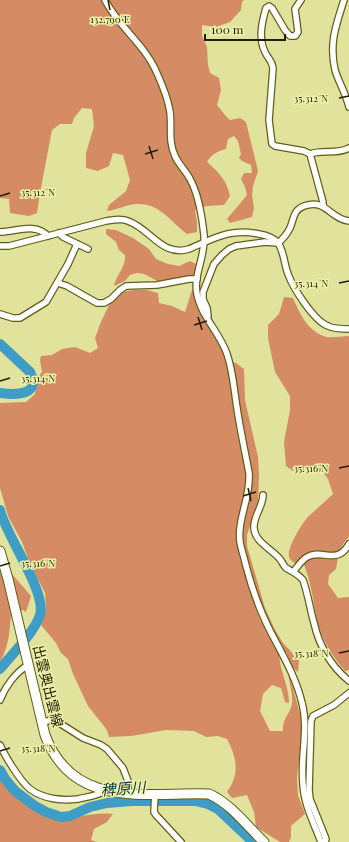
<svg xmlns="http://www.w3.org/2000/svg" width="349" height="842" viewBox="0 0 349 842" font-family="'Playfair Display','Noto Sans JP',serif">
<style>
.forest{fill:#d58c64}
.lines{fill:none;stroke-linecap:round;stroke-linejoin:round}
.river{stroke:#3f9cc4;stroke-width:10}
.street-casing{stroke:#5f5f19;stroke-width:8}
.primary-casing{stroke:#5f5f19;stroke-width:11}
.street{stroke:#fff;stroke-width:5.5}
.primary{stroke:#fff;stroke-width:9}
.ticks{fill:none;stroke:#1e1e03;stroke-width:1.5}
.labels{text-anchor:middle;stroke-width:3;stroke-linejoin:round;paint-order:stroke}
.street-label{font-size:14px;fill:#1e1e03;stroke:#eef1aa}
.water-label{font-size:15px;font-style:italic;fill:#0a3445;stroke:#eef1aa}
.ticks-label{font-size:10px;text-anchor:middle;fill:#1e1e03;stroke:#eef1aa;stroke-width:3;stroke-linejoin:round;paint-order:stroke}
</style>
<rect width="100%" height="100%" fill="#e1e39d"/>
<g class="forest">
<path d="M0,0H244L242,2L241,10L230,22L216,27L202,25V36L207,47L208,65L210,73L219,78L221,90L217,105L225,115L230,120L240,118L246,122L258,171L253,186L252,195L254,208L252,217L230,223L227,219L247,195L245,187L241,179L244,173H252L251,165L242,161L239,158L241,154L238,141L234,136L228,139L226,149C217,151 211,155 207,162C219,172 227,181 230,196L224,205L207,206L195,210L197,222V232L187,234C171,222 160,203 137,204C128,204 117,210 107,211L109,205L126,191L130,180L123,155L113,153L109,166L98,171L86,168V153L94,126L92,109L82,108L74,118L72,124H60L52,130L40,193L37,213L29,216L10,213L9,199L0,198Z"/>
<path d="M106,229L116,230L133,238L149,249L156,259L168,264L179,266L190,261L196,264L195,275L173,281L161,283L144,274L137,273L130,275L125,281L114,286C116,275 126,267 125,255L119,250L116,242L106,234Z"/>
<path d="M133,290H147L158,293L159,303L172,306L185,312L192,290H195L226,360L236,363L244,369L245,400L258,457L259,475L258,502L247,535V546L265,608L274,628L283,643L299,660L298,672L293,668L286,652L279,656C281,673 289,687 289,703L285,702L281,688L272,685L263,694L260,711L270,731H283C283,717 288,717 291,707C295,696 288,684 289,674L302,721V735L297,777L298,795L305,814L291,826V837L289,842H280L256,827L254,812L247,795L232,798L227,792C240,774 237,758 227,739L218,736L206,737L194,731L166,730L131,736L109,737L107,730L88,706L73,674L68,659L61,653L56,643L41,625L46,608L45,593L29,561L22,542L8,516L0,488V403L26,402L35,394L37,378L42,372L40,360L41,356L52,355L62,349L75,347L90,353L98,348L95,338L100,324L109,305L122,292Z"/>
<path d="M284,297L293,298C300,314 308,332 327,337C333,338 342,336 349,336V537C338,548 339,555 336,569L329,575L328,584L338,598L349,597V670L345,671C331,655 321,638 316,617C313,599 311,582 304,565C300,564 292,563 290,559C284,552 302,523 308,517C316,509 325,502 333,494L328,479L323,472L293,471L286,466L284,442L290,410V396L275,372L268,338V325L279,314Z"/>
<path d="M0,560L31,596L26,612L23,610L11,612C10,630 9,646 0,662Z"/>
<path d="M0,776C14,797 40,821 67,820C72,820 78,817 82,816C93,814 102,813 113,814L107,822L94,829L91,840L97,842H0Z"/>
</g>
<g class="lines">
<g class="river">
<path d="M0,344L30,372C41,396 16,395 0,393"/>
<path d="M0,510C6,536 47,592 40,615C34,633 12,654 0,669"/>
<polyline points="0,770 5,779 15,791 35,806 46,812 61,817 70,816 90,807 107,803 132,801 195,801 208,804 218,809 253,842"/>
</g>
<defs>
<g id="street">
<path d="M105,0C118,26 144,44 156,71C162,84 168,98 170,112C172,127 168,141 175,156C179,165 186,171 190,179C199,195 202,216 204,235C206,255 193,275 197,294C201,316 220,333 227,354C233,371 234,390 237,408C240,429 245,451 249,473C251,497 237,519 240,542C241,549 244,556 245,562C252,590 262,617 276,642C286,661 297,681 302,703C309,730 300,757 303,784C304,805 314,823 321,842"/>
<path d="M301,0L295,9L298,32L295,36H290L285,30L272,8L269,6L266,8C262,22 258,38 265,52C268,59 272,60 273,68L269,120L272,144L275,146L304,151L310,154C323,149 337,155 349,148"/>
<path d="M344,0C336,25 329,43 335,70C339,83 346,94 349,107"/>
<polyline points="310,154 323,202 323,206"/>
<path d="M0,232C16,232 35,222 48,236"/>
<polyline points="59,233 63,237 88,249"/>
<path d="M0,246H9L106,221C113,220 121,218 128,221C151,229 161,257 189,249C215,238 230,228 259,234C265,235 273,237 278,243C284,251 284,264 288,274C293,288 314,321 328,326C334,329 342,329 349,329"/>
<polyline points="58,283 67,286 97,303 104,303 111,299 120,290 126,286 157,285 189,279 197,279"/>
<polyline points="0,314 13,318 20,318 46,302 68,264 77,244"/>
<path d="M208,316L207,308L203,299V292L214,264L222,255L229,249L236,246L265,242L278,243C283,239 287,234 290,228C294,219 293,210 304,206C326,198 330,219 349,221"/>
<path d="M263,495C263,507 253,516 254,528C255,542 270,548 279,558C282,561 283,565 286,568C293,572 298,574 303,580C308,594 310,609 314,623C319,645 331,666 349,681"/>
<path d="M294,571C297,567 302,560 307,557C322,548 337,566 349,544"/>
<path d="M0,700C5,687 15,673 28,665"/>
<polyline points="42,723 53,719 83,738 101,745 107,749 123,768 128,781 128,793"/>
<path d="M0,745C5,756 20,781 30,789C43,799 62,801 78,799C86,797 97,796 105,791"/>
<polyline points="155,794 154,812 156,815 181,842"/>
<polyline points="325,842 326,839 310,799 309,790 311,721 313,716 334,705 349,693"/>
</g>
<path id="primary" d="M0,551L8,579L45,735C73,810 146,792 209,794C230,803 247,826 264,842"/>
</defs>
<use href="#street" class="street-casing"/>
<use href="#primary" class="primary-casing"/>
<use href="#street" class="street"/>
<use href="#primary" class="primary"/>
</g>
<path class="ticks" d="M108,0L110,10M339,98L349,96M149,146L153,159M145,154L158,150M0,196L10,193M339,283L349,281M198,317L202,330M194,325L207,321M0,381L10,378M339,468L349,466M248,488L251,501M243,496L256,492M0,566L10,563M339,653L349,651M0,751L10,748"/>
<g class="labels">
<g class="street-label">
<text transform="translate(48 686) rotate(76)" y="5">出雲奥出雲線</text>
</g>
<g class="water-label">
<text transform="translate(123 789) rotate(-4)" y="5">稗原川</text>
</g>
</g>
<g class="ticks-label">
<text x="110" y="23">132.790°E</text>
<text x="311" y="102">35.312°N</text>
<text x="38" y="196">35.312°N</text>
<text x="311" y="287">35.314°N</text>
<text x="38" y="382">35.314°N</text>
<text x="311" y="472">35.316°N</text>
<text x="38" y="567">35.316°N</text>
<text x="311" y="657">35.318°N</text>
<text x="38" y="752">35.318°N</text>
</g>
<path d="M205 34v6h80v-6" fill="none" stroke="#1e1e03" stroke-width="2"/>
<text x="211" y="34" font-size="12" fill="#1e1e03" stroke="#eef1aa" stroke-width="3" paint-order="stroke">100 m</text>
</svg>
